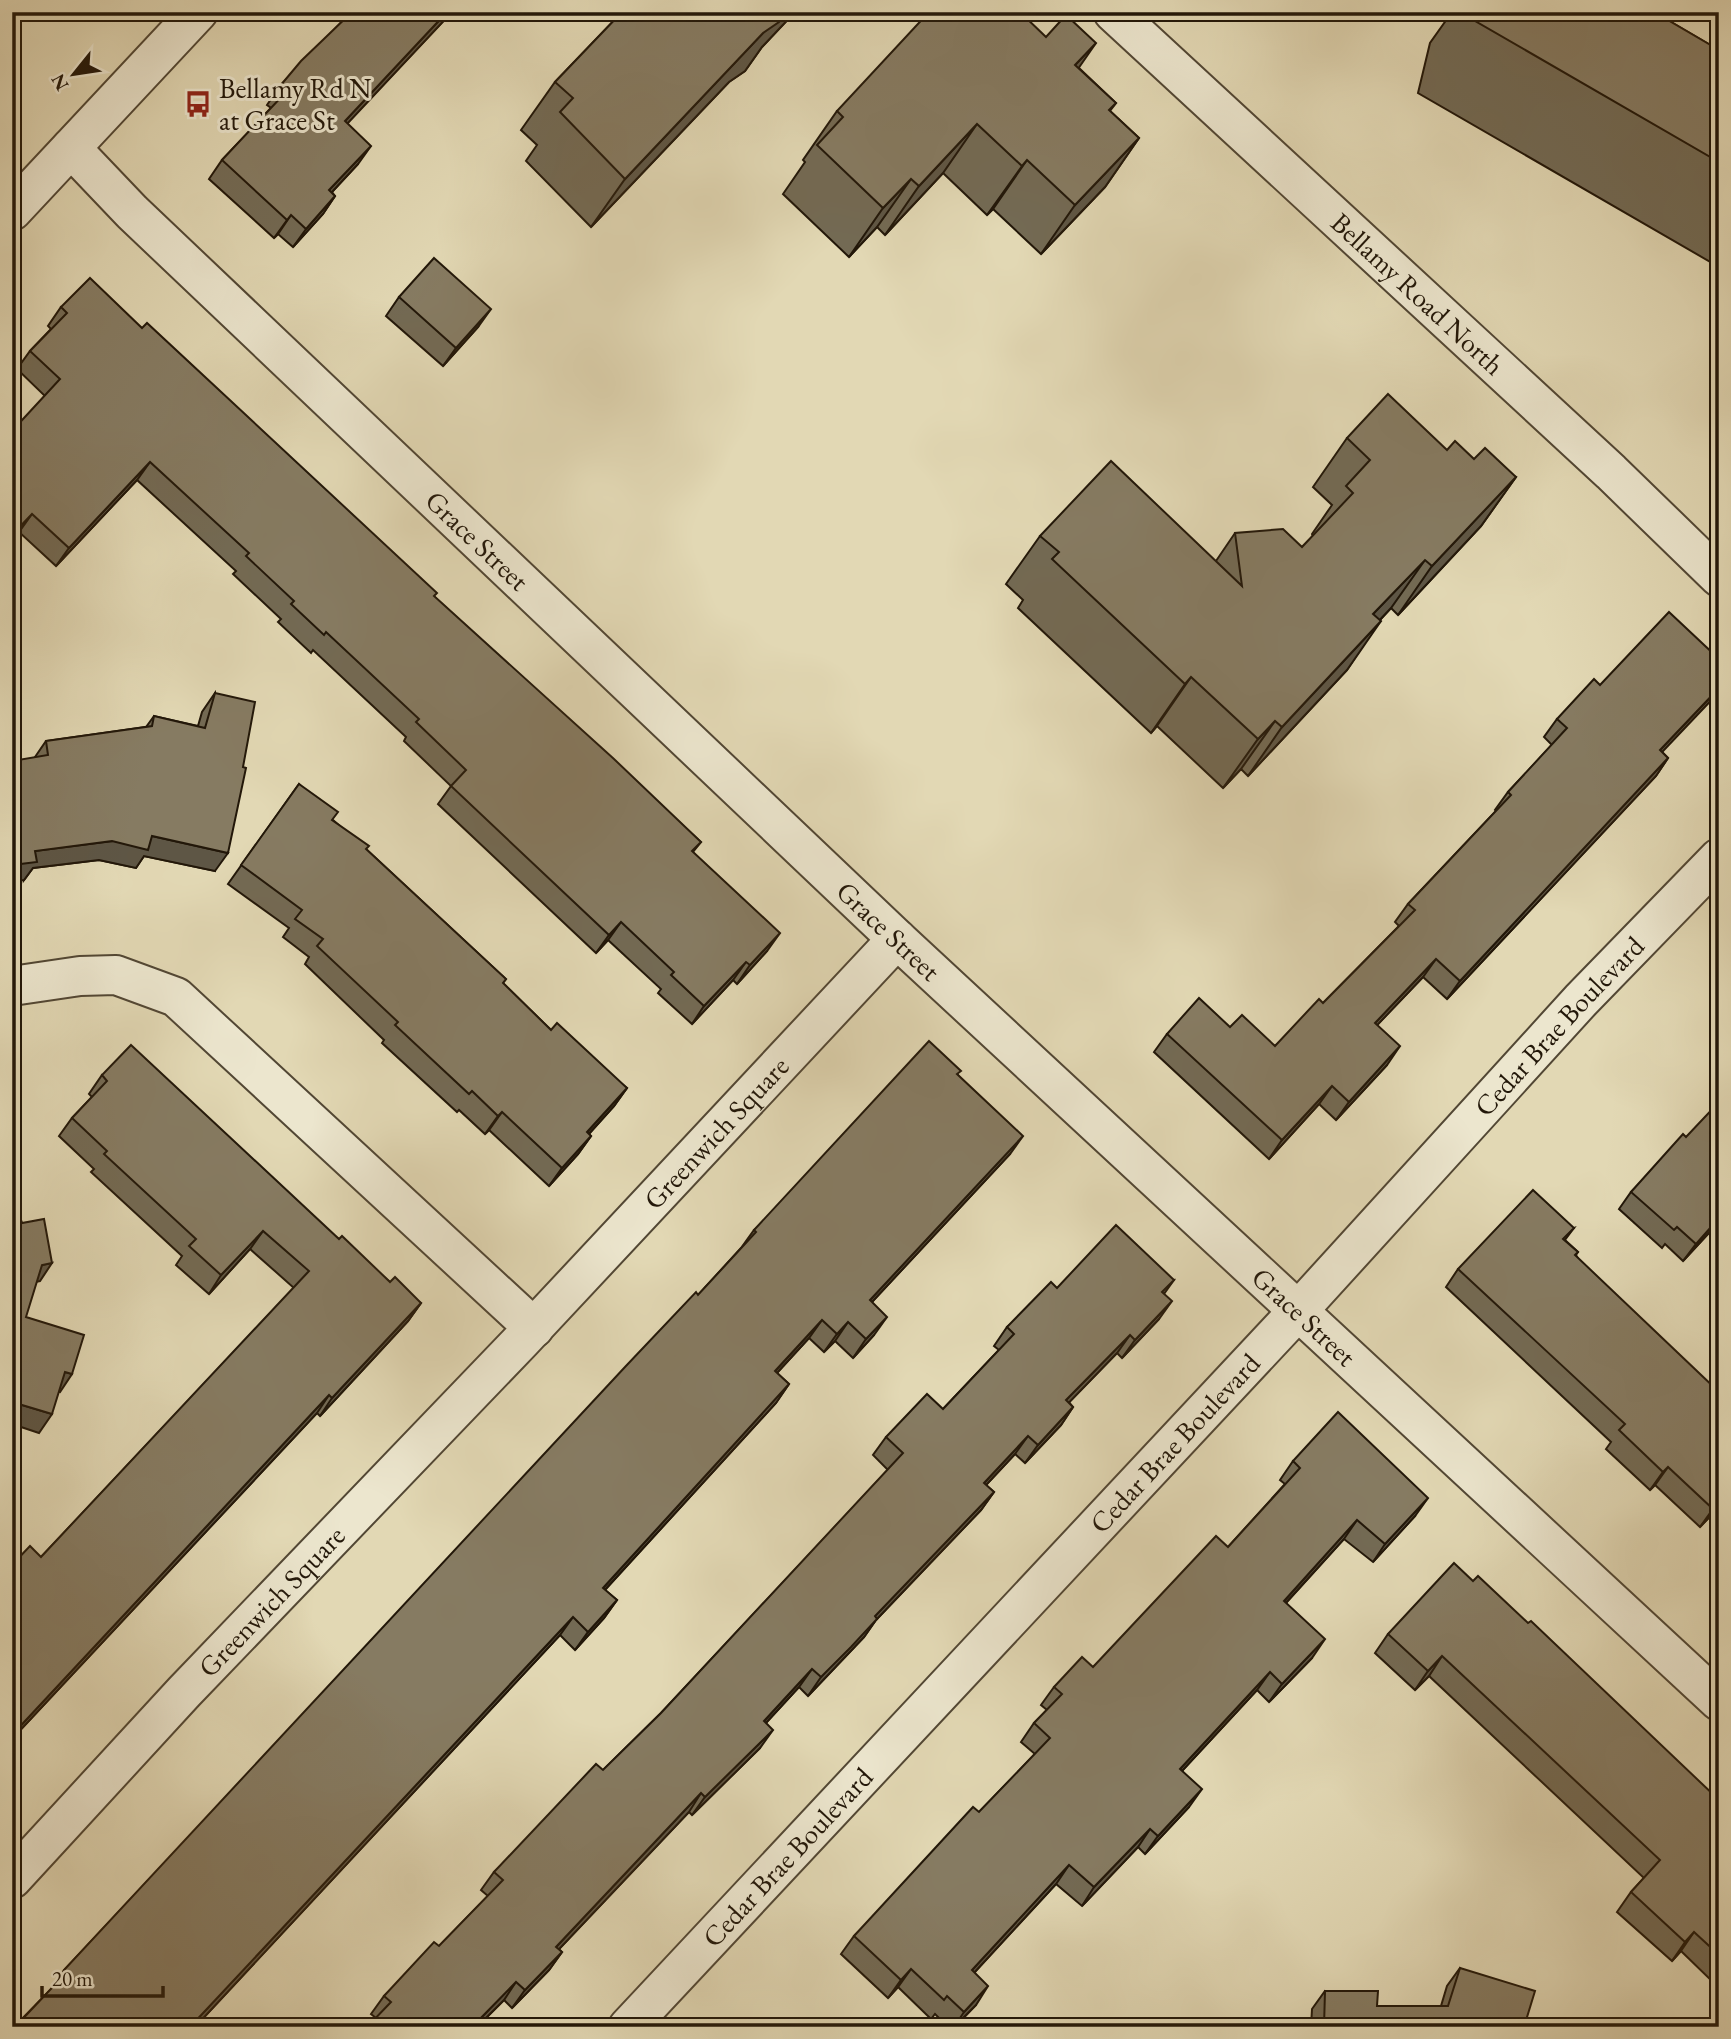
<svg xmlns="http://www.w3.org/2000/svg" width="1731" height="2039" viewBox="0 0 1731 2039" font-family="'EB Garamond',serif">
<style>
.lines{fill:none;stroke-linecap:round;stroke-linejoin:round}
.minor-casing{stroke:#524734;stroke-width:42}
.minor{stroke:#ece6ce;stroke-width:38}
.wall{fill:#736a54;stroke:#221709;stroke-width:2}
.shaded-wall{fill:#5e5645;stroke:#221709;stroke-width:2}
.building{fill:#867b62;stroke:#221709;stroke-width:2}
.labels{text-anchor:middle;stroke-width:6;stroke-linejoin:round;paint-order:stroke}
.poi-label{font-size:28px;fill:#221709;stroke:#ece6ce;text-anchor:start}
.street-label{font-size:28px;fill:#221709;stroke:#ece6ce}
</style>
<rect width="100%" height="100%" fill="#e2d8b4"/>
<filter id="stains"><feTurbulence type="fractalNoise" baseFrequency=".00286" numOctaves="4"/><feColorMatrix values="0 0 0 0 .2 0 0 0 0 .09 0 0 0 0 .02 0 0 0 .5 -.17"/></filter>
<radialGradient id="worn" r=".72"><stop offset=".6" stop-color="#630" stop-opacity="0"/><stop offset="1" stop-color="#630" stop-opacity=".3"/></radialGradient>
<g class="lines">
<defs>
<g id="minor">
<path id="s1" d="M1113,12L1611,472L1719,577"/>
<path id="s2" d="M71,148L132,212L897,939L1719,1701"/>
<polyline points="12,211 198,12"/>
<polyline points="12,986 80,976 116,975 176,997 534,1328"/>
<path id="s3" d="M12,1879L184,1692L522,1340L897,939"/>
<path id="s4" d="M628,2027L1297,1312L1581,1000L1719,858"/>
</g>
</defs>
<use href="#minor" class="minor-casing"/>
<use href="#minor" class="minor"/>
</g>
<g class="wall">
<polygon points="351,12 452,12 347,123 358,164 332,192 335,196 323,214 293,247 278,234 274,238 209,179 222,160 271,108 267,105 280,86"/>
<polygon points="622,12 795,12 762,47 745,71 729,82 591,227 526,161 537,145 521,130 555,82"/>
<polygon points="1452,12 1654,12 1719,50 1719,267 1418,93 1430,43"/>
<polygon points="1079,68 1116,103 1110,111 1139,138 1105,187 1041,254 993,209 987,215 943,173 885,235 877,227 849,257 783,194 805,162 803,160 837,111"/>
<polygon points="399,297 478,327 443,366 386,316"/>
<polygon points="61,307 142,328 701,842 693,852 767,951 737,984 733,980 692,1024 658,993 661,989 608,940 596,953 438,804 451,786 404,741 406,737 313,650 311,653 278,622 281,619 233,574 236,571 137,480 56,566 19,532 45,396 17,369 30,351 51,329 48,326"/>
<polygon points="1347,438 1447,450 1474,459 1516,477 1481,526 1398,615 1391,608 1380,620 1347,670 1248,776 1241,769 1223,788 1157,726 1151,733 1018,608 1023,600 1006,584 1040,536 1216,561 1235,533 1302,547 1313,536 1312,534 1332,505 1313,487"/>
<polygon points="215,693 215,871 144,856 136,868 99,860 33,868 24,880 35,757 46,741 146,727 154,716 198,726 202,712"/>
<polygon points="1557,719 1662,752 1668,758 1656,776 1447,999 1423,977 1377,1025 1387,1065 1336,1120 1319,1104 1269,1159 1154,1052 1167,1034 1230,1027 1275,1046 1323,1003 1399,926 1395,922 1408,904 1496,811 1495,810 1508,792 1552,745 1544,737"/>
<polygon points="299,784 333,820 366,849 506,979 503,983 551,1030 627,1088 614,1106 589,1134 591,1136 578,1154 549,1186 489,1130 485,1134 459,1110 457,1112 382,1043 384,1040 305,964 309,957 283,937 289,928 228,884"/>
<polygon points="102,1075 339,1239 390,1282 421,1303 408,1321 320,1416 317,1413 12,1739 12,1565 41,1557 294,1288 250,1249 209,1294 176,1265 182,1256 91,1172 94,1169 59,1136 72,1118 92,1097 89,1094"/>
<polygon points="958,1075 1010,1154 872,1302 874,1335 853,1358 835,1341 824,1352 809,1338 777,1373 789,1384 776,1403 605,1590 617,1600 604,1618 575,1650 560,1635 195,2027 14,2027 52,1988 64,1970 698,1295 741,1248 754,1230"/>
<polygon points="1686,1137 1719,1222 1683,1261 1665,1244 1662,1248 1619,1209 1631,1192"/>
<polygon points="1574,1228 1565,1240 1578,1252 1576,1255 1719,1507 1700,1527 1655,1485 1650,1490 1606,1449 1611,1442 1446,1287 1458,1269"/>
<polygon points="1174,1280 1164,1294 1159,1319 1122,1358 1117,1353 1069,1402 1073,1407 1061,1425 1025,1463 1015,1454 986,1485 994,1492 981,1510 876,1620 864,1637 808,1696 799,1687 766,1723 760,1748 692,1815 689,1812 559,1949 562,1952 549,1970 512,2008 504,2000 477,2027 367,2027 376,2018 371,2014 384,1996 439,1946 488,1896 481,1890 494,1872 603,1770 661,1713 888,1470 873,1455 886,1437 943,1409 999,1350 994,1346 1007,1327 1057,1288"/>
<polygon points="1293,1461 1415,1516 1373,1562 1344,1539 1286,1603 1312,1658 1269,1702 1257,1690 1182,1771 1189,1807 1145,1854 1138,1847 1082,1906 1056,1884 974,1973 976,2005 955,2027 948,2027 935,2014 931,2019 898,1987 888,1998 841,1954 854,1936 979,1812 1035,1754 1021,1742 1034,1723 1047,1710 1041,1705 1054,1687 1093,1667 1228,1547 1285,1484 1280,1480"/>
<polygon points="1473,1581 1719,1800 1719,1988 1681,1951 1672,1961 1617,1912 1631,1892 1644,1878 1429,1676 1415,1690 1375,1653 1388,1634"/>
<polygon points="1460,1968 1524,2027 1311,2027 1312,2009 1325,1991 1377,2006 1441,2006 1447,1986"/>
</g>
<g class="shaded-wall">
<polygon points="447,12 452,12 332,140 345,121"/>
<polygon points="785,12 795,12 762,47 745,71 729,82 591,227 625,179 763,33"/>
<polygon points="1096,43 1062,92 1075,65"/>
<polygon points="977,124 943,173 885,235 919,186"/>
<polygon points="1139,138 1105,187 1041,254 1075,205"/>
<polygon points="371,146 358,164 317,208 329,190"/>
<polygon points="1027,160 993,209 987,215 1022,166"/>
<polygon points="911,179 877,227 849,257 883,208"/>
<polygon points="335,196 323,214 293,247 306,229"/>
<polygon points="291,215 278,234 274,238 287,220"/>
<polygon points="491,309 478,327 443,366 456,348"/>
<polygon points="150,462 137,480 56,566 69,548"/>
<polygon points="1516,477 1481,526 1398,615 1432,566"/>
<polygon points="32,514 19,532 12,539 12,535"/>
<polygon points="1425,560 1391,608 1339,663 1373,614"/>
<polygon points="1381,621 1347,670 1248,776 1282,727"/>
<polygon points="1191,677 1157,726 1151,733 1185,684"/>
<polygon points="1719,688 1719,692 1647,768 1660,750"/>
<polygon points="1275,721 1241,769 1223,788 1258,739"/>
<polygon points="1668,758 1656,776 1447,999 1460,981"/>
<polygon points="152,836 228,853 215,871 144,856 136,868 99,860 33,868 24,880 12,882 12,865 35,851"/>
<polygon points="621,922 608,940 596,953 609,935"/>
<polygon points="780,933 767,951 737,984 750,965"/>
<polygon points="1436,959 1423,977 1362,1041 1375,1023"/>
<polygon points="746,962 733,980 692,1024 704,1006"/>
<polygon points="1400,1046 1387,1065 1336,1120 1349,1102"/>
<polygon points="1332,1086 1319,1104 1269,1159 1282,1140"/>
<polygon points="627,1088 614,1106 574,1150 587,1132"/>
<polygon points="502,1112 489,1130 485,1134 498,1116"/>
<polygon points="591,1136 578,1154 549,1186 562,1168"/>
<polygon points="1023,1136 1010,1154 857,1318 870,1300"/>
<polygon points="1719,1218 1719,1222 1683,1261 1696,1244"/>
<polygon points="263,1231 250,1249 209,1294 221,1275"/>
<polygon points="52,1263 40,1281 30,1283 42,1265"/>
<polygon points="1172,1301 1159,1319 1122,1358 1135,1340"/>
<polygon points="421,1303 408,1321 320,1416 332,1398"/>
<polygon points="887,1317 874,1335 853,1358 866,1339"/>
<polygon points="822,1320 809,1338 762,1389 775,1371"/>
<polygon points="848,1322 835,1341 824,1352 837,1334"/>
<polygon points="1130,1335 1117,1353 1054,1418 1066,1400"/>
<polygon points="65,1372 72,1374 60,1392 52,1390"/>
<polygon points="789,1384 776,1403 590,1606 603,1588"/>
<polygon points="329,1395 317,1413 12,1739 12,1735"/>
<polygon points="12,1402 52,1414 39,1433 12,1424"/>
<polygon points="1073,1407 1061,1425 1025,1463 1038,1445"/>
<polygon points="1028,1436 1015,1454 971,1501 984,1483"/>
<polygon points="1668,1467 1655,1485 1650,1490 1663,1472"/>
<polygon points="994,1492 981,1510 876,1620 864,1637 808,1696 821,1677 875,1616"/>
<polygon points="1428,1498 1415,1516 1373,1562 1385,1544"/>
<polygon points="1719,1503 1719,1507 1700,1527 1713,1509"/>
<polygon points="1357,1520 1344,1539 1271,1619 1284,1601"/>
<polygon points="617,1600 604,1618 575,1650 588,1632"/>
<polygon points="573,1617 560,1635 195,2027 190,2027"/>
<polygon points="1325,1639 1312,1658 1269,1702 1282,1684"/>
<polygon points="1442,1656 1429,1676 1415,1690 1428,1671"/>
<polygon points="812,1669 799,1687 751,1739 764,1721"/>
<polygon points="1270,1672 1257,1690 1167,1787 1180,1769"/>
<polygon points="773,1730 760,1748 692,1815 705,1797"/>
<polygon points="1202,1789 1189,1807 1145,1854 1158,1836"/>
<polygon points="701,1793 689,1812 544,1965 556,1947"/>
<polygon points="1150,1829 1138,1847 1082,1906 1094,1887"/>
<polygon points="1069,1865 1056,1884 959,1989 972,1970"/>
<polygon points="1694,1932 1681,1951 1672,1961 1685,1942"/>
<polygon points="562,1952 549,1970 512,2008 525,1990"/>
<polygon points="911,1969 898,1987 888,1998 901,1980"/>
<polygon points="516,1982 504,2000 477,2027 472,2027"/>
<polygon points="988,1986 976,2005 954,2027 964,2012"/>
</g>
<g class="building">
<polygon points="352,12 447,12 345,121 371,146 329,190 335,196 306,229 291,215 287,220 222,160 286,92 280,86 301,61"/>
<polygon points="622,12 786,12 779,22 763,33 625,179 560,112 573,98 555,82"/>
<polygon points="929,12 1020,12 1046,37 1066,15 1096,43 1075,65 1116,103 1109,110 1139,138 1075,205 1027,160 1022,166 977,124 919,186 911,179 883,208 817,145 843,117 837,111"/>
<polygon points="1472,12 1654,12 1719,50 1719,162 1470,18"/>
<polygon points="434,258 491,309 456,348 399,297"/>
<polygon points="90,278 142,328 147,323 437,593 434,596 614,759 701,842 692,851 780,933 750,965 746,962 704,1006 671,975 674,972 621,922 609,935 451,786 466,770 416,722 419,719 326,632 324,635 291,604 294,601 246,556 249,553 150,462 69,548 32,514 12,535 12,431 60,379 30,351 67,313 61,307"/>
<polygon points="1388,394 1447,450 1455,441 1474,459 1485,448 1516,477 1432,566 1425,560 1373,614 1381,621 1282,727 1275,721 1258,739 1191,677 1185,684 1052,559 1059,552 1040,536 1111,461 1242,586 1235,533 1283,529 1302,547 1353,493 1346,486 1370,460 1347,438"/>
<polygon points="1669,612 1719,659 1719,688 1660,750 1668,758 1460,981 1436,959 1375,1023 1400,1046 1349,1102 1332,1086 1282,1140 1167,1034 1199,998 1230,1027 1242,1015 1275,1046 1319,999 1323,1003 1415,910 1408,904 1511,795 1508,792 1567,728 1557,719 1594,679 1600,685"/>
<polygon points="215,693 255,702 243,767 246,768 228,853 152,836 148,850 112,841 35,851 37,862 12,865 12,761 48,755 46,741 152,726 154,716 205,728"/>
<polygon points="299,784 338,812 332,820 369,846 366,849 506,979 503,983 551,1030 557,1023 627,1088 587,1132 591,1136 562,1168 502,1112 498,1116 472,1091 469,1094 395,1025 398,1022 317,946 323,939 295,919 302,910 241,865"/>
<polygon points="929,1041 961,1071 957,1074 1023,1136 870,1300 887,1317 866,1339 848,1322 837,1334 822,1320 775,1371 789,1384 603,1588 617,1600 588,1632 573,1617 190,2027 15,2027 67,1972 64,1970 625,1367 696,1292 698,1295 756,1232 754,1230"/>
<polygon points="131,1045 339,1239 342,1236 390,1282 395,1277 421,1303 332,1398 329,1395 12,1735 12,1565 30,1546 41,1557 309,1271 263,1231 221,1275 189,1246 196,1239 104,1154 107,1151 72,1118 107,1081 102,1075"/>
<polygon points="1719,1102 1719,1218 1696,1244 1677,1227 1674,1230 1631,1192 1683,1134 1686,1137"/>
<polygon points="1533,1190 1574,1228 1563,1239 1578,1252 1575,1255 1719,1392 1719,1503 1713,1509 1668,1467 1663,1472 1619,1430 1625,1424 1458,1269"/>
<polygon points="12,1192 22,1223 44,1219 52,1263 42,1265 26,1317 84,1335 72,1374 65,1372 52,1414 12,1402"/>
<polygon points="1116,1225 1174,1280 1162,1292 1172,1301 1135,1340 1130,1335 1066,1400 1073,1407 1038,1445 1028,1436 984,1483 994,1492 875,1616 877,1619 851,1647 821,1677 812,1669 764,1721 773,1730 705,1797 701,1793 556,1947 562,1952 525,1990 516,1982 472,2027 367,2027 391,2002 384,1996 434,1942 439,1946 503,1880 494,1872 596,1764 603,1770 661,1713 903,1453 886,1437 927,1394 943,1409 1014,1334 1007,1327 1051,1282 1057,1288"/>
<polygon points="1338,1412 1428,1498 1385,1544 1357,1520 1284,1601 1325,1639 1282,1684 1270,1672 1180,1769 1202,1789 1158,1836 1150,1829 1094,1887 1069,1865 972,1970 988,1986 964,2012 947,1996 944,2000 911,1969 901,1980 854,1936 973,1807 979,1812 1050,1738 1034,1723 1062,1694 1054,1687 1082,1657 1093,1667 1216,1536 1228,1547 1300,1468 1293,1461"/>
<polygon points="1454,1563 1473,1581 1478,1576 1528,1623 1531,1621 1719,1800 1719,1955 1694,1932 1685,1942 1631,1892 1660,1860 1442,1656 1428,1671 1388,1634"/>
<polygon points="1460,1968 1535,1991 1524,2027 1324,2027 1325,1991 1378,1991 1377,2006 1448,2006"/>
<polygon points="846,2020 853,2027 839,2027"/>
</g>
<defs>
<symbol id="bus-bare" viewBox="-9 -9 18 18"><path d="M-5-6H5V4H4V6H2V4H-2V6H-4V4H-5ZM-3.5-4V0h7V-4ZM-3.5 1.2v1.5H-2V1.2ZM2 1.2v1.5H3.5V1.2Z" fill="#8f2418" stroke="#ece6ce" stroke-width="2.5" paint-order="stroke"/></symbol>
</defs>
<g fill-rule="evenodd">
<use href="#bus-bare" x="179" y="85" width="38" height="38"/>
</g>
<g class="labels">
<g class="poi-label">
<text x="219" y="98">Bellamy Rd N<tspan x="219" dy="32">at Grace St</tspan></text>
</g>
<g class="street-label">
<text dy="10" stroke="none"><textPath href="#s1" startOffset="415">Bellamy Road North</textPath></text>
<text dy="10" stroke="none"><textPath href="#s2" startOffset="565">Grace Street</textPath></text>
<text dy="10" stroke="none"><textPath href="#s2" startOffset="1132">Grace Street</textPath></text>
<text dy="10" stroke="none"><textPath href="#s4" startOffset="1367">Cedar Brae Boulevard</textPath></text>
<text dy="10" stroke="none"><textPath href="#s3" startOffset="1026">Greenwich Square</textPath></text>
<text dy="10" stroke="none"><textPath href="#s2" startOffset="1699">Grace Street</textPath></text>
<text dy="10" stroke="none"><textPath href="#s4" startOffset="800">Cedar Brae Boulevard</textPath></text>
<text dy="10" stroke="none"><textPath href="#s3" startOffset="380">Greenwich Square</textPath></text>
<text dy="10" stroke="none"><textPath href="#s4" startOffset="233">Cedar Brae Boulevard</textPath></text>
</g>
</g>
<rect width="1731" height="2039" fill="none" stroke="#e2d8b4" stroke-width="42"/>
<rect x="14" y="14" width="1703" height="2011" fill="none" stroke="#221709" stroke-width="3.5"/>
<rect x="21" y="21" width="1689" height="1997" fill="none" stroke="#221709" stroke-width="2"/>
<g transform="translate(74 74) rotate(240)" stroke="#ece6ce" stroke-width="5" paint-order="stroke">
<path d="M0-5L12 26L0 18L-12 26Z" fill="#221709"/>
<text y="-10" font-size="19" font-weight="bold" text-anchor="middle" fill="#221709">N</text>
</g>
<path d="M42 1986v10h121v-10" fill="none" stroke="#221709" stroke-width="3.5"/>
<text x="52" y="1986" font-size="21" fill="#221709" stroke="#ece6ce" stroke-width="5" paint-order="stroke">20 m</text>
<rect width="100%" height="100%" filter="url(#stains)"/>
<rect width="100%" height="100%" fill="url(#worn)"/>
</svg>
